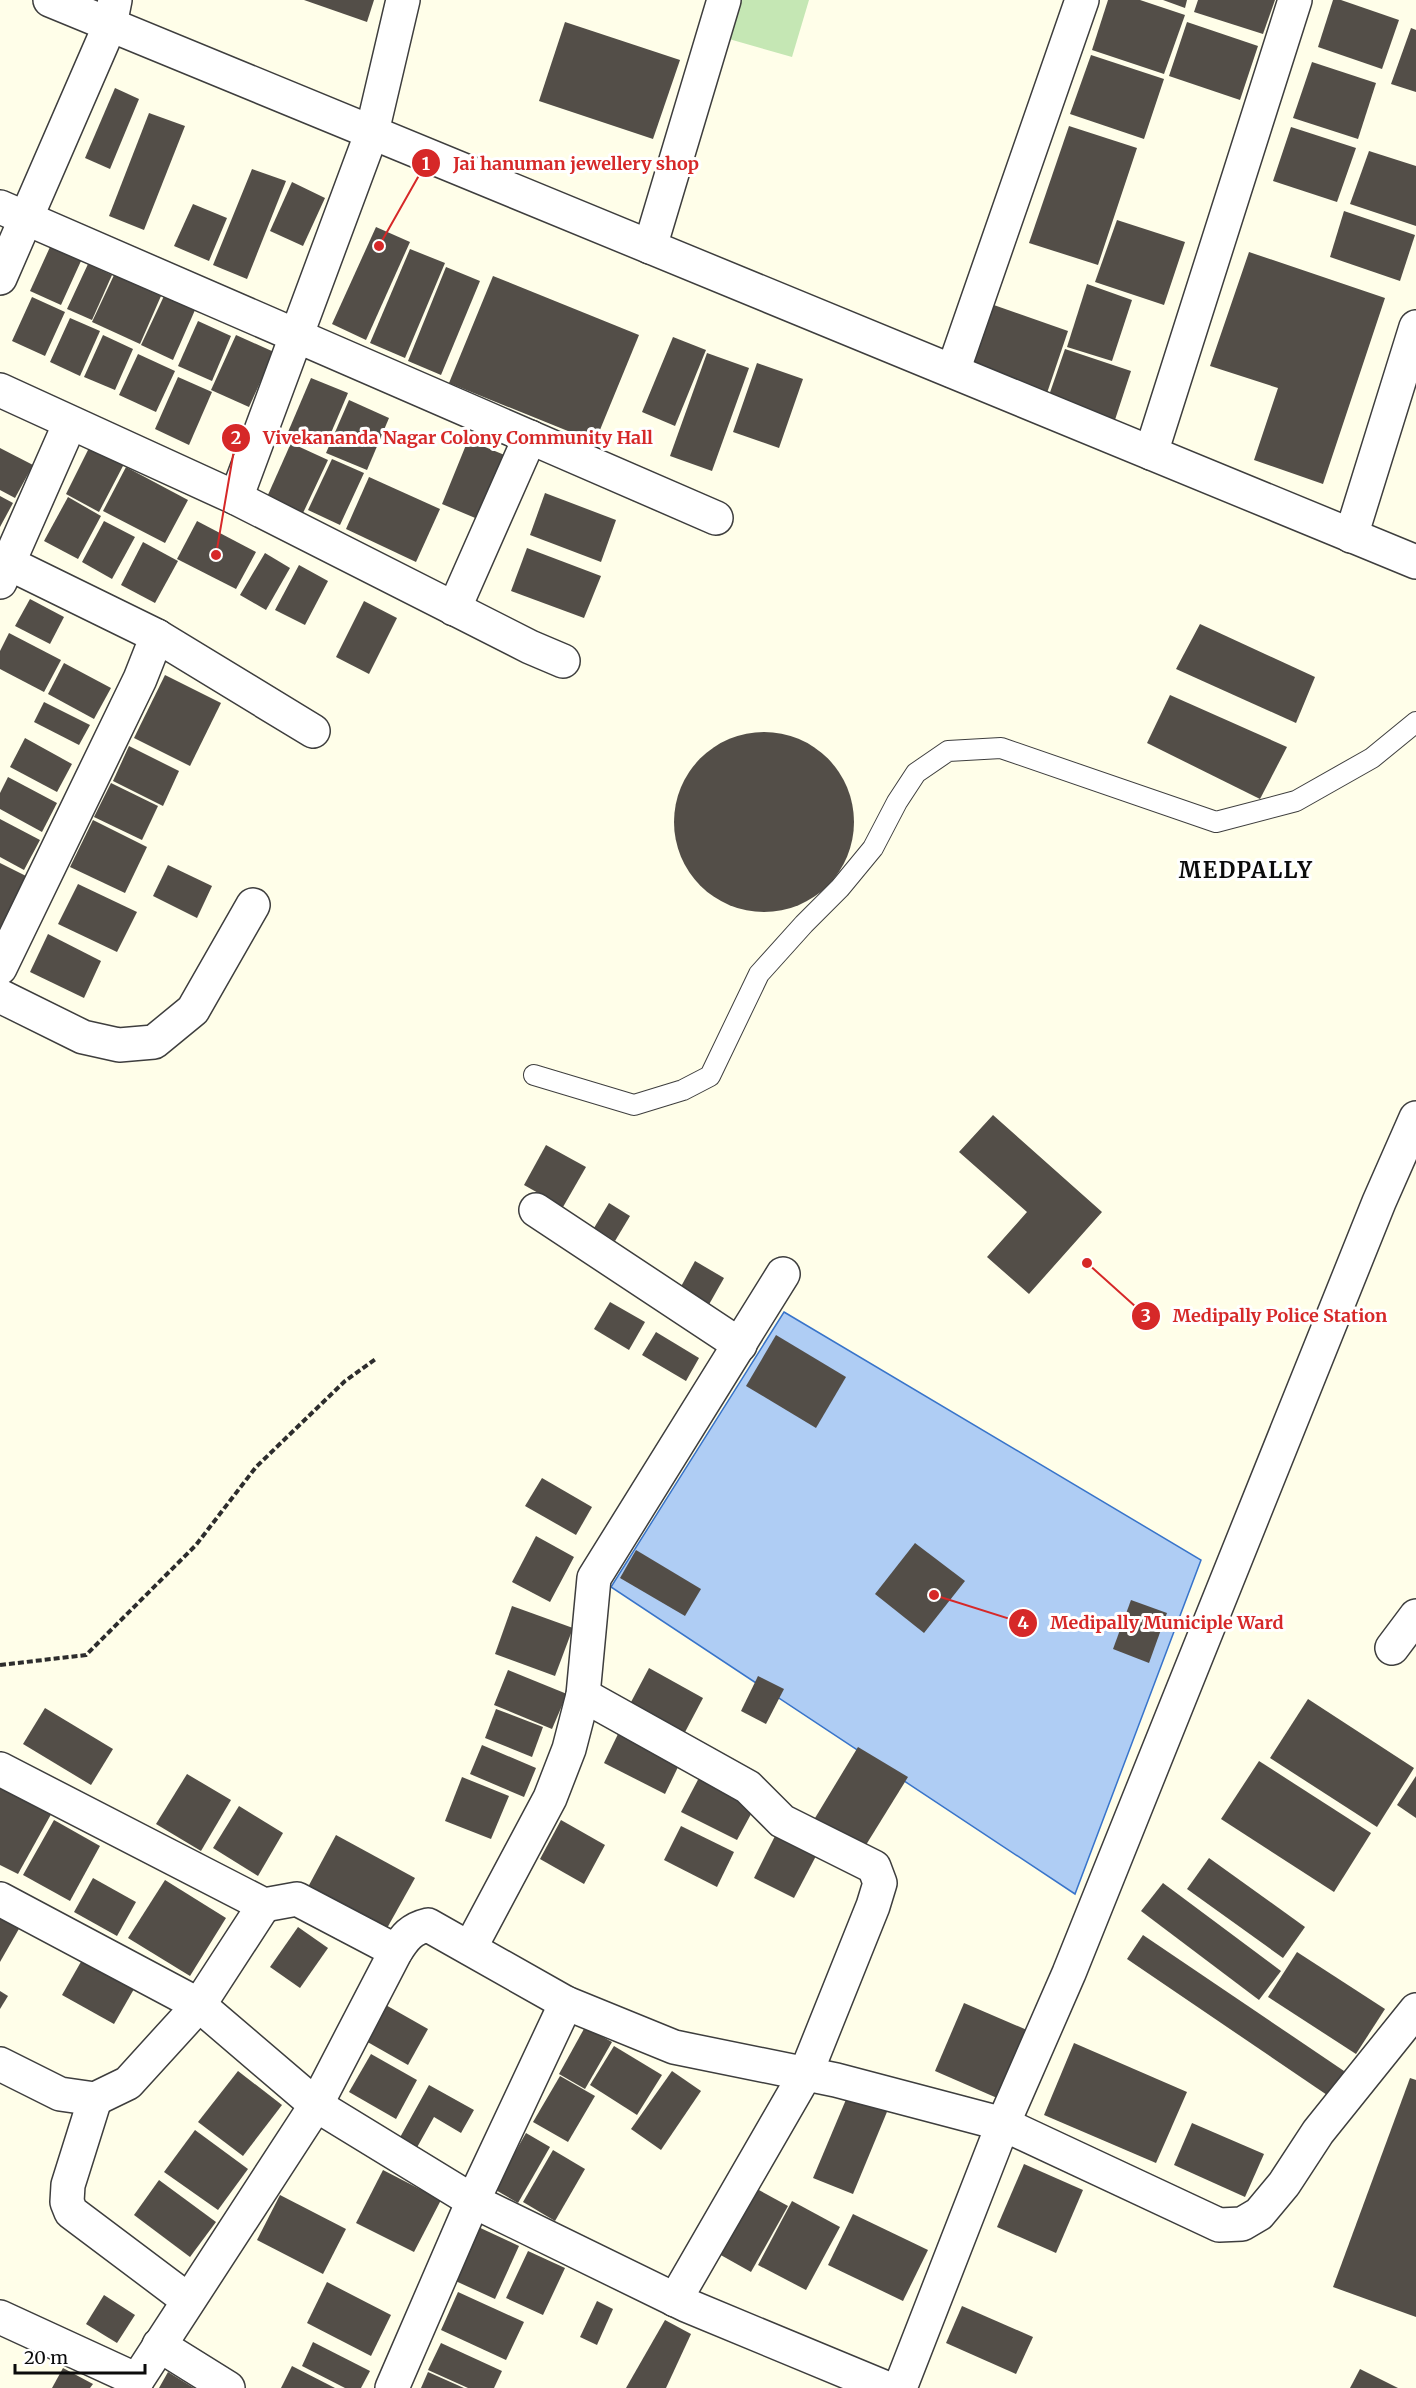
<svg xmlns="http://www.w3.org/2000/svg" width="1416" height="2388" viewBox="0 0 1416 2388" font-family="Merriweather,serif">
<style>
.green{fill:#c5e7b4}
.water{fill:#afcdf4;stroke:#3874ca;stroke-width:1.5}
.building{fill:#534e48}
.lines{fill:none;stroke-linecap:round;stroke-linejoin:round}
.service-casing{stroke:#3e3e3e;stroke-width:22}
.minor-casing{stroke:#3e3e3e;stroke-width:36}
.path{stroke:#2d2d2d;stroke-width:4;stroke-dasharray:6 3;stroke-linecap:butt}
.service{stroke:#fff;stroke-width:20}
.minor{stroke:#fff;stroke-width:33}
.labels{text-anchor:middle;stroke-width:6;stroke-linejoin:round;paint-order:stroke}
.district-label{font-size:22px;font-weight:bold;letter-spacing:1.5px;fill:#0b0b0b;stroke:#fff}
.leader{fill:none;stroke:#d62828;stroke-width:2}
.callout-dot{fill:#d62828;stroke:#fff;stroke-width:2}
.mark-label{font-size:18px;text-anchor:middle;font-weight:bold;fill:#fff}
.callout-label{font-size:18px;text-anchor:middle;font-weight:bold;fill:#d62828;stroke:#fff;stroke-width:6;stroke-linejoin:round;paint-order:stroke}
</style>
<rect width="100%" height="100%" fill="#fffee9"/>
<polygon class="green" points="725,0 809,0 792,57 715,35"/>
<polygon class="water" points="784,1312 1201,1560 1075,1894 611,1587"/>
<g class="building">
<polygon points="304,0 374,0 367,22"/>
<polygon points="1108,0 1140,0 1185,15 1164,74 1092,50"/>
<polygon points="1163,0 1187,0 1185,8"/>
<polygon points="1198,0 1275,0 1263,34 1194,12"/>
<polygon points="1333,0 1341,0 1399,20 1382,69 1318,47"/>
<polygon points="565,22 680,60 653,139 539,101"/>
<polygon points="1187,22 1258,46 1240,100 1169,76"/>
<polygon points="1411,28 1416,30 1416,92 1391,84"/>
<polygon points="1091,55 1164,79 1144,139 1070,114"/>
<polygon points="1312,62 1376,83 1358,139 1293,118"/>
<polygon points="115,88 139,99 110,169 85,158"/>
<polygon points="149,113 185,126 144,230 109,216"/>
<polygon points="1069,126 1137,148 1098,265 1029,243"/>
<polygon points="1291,127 1356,148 1337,202 1273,181"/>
<polygon points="1369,151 1416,166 1416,226 1350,204"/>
<polygon points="252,169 286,181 247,279 213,265"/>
<polygon points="292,182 325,198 303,246 270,231"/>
<polygon points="193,204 227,218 209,261 174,246"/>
<polygon points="1344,211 1415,235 1400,281 1330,257"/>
<polygon points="1117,220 1185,242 1164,305 1095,282"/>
<polygon points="376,227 410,242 366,340 332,324"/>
<polygon points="50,247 81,261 61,305 30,291"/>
<polygon points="410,249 445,263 405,358 370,343"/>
<polygon points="1249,252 1385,298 1323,484 1254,460 1278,388 1210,366"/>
<polygon points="88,264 112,275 92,320 67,309"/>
<polygon points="446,267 480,281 441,375 408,361"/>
<polygon points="114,275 161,296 140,344 92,322"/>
<polygon points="493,276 639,335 595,442 449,383"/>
<polygon points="1087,284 1132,300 1112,361 1067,347"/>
<polygon points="164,296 195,310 173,360 141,345"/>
<polygon points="32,297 65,312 45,356 12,341"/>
<polygon points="991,304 1068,331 1047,393 962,362"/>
<polygon points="70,318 100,331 80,376 50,362"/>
<polygon points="198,321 231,336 212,381 178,366"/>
<polygon points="103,335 133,349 115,390 84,377"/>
<polygon points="236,335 274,352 249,407 211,390"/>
<polygon points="673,337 706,350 675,426 642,412"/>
<polygon points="1065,349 1131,371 1112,429 1045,407"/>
<polygon points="707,353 749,368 712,471 670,456"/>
<polygon points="138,354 175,371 156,412 119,395"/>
<polygon points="757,363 803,379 779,448 733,432"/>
<polygon points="178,377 212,392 189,445 155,429"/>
<polygon points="311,378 348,393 325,447 288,432"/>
<polygon points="349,400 389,418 367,470 326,453"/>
<polygon points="468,440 507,456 480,520 442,504"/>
<polygon points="291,443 328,460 303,513 267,497"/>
<polygon points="90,446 124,464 99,512 66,494"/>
<polygon points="0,448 33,465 15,498 0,490"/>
<polygon points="332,459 364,473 340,525 308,510"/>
<polygon points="126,467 188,500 165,543 103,511"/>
<polygon points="369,477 440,509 416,562 346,529"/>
<polygon points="545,493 616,520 601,562 530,535"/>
<polygon points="0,496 13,503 0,527"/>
<polygon points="68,497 101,516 78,559 44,541"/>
<polygon points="104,521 135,537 112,579 82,562"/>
<polygon points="197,521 256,552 236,589 177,559"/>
<polygon points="143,542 178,561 155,603 121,585"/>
<polygon points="527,548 601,576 584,618 511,591"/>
<polygon points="265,553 290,568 266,610 240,595"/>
<polygon points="299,565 328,581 305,625 275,610"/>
<polygon points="30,599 64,617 50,644 15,626"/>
<polygon points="364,601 397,618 369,674 336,657"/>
<polygon points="1200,624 1315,677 1296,723 1176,669"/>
<polygon points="9,633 61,660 44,692 0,669 0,651"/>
<polygon points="64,663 111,688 94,719 48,694"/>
<polygon points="165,675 221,703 190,766 134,738"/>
<polygon points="1170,695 1287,747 1260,799 1147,743"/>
<polygon points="44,702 90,725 79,745 34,722"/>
<circle cx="764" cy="822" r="90"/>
<polygon points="25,738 72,764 57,792 10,767"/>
<polygon points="129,746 179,771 163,806 113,781"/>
<polygon points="8,777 57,803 42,832 0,809 0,793"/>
<polygon points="111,783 158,806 142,840 94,817"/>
<polygon points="0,819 40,840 24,870 0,857"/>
<polygon points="93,820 147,847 125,893 70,867"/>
<polygon points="0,863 26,876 0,928"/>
<polygon points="168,865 212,886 197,918 153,896"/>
<polygon points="78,884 137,912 117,952 58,924"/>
<polygon points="48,934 101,961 84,998 30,972"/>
<polygon points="993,1115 1102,1212 1029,1294 987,1257 1027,1212 959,1152"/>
<polygon points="546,1145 586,1167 563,1207 524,1185"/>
<polygon points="609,1203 630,1216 615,1241 594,1228"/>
<polygon points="695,1261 724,1278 707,1308 678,1292"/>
<polygon points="610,1302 645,1322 629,1350 594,1329"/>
<polygon points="656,1332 699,1358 686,1381 642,1355"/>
<polygon points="776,1335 846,1377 816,1428 746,1386"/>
<polygon points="542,1478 592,1507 576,1535 525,1506"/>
<polygon points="536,1536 574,1557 550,1602 512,1582"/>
<polygon points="915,1543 965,1581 924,1633 875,1594"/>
<polygon points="636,1550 701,1589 685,1616 620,1578"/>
<polygon points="1131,1600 1167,1613 1149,1663 1113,1649"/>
<polygon points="512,1606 573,1628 555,1676 495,1654"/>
<polygon points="649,1668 703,1698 684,1734 630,1704"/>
<polygon points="508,1670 567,1694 552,1729 494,1705"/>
<polygon points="758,1676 784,1689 766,1724 741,1711"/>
<polygon points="1308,1699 1414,1768 1377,1827 1270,1758"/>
<polygon points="45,1708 113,1749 91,1785 23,1744"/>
<polygon points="496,1709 543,1727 532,1757 485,1738"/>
<polygon points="618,1734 679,1765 665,1794 604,1763"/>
<polygon points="482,1745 536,1768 524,1797 470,1774"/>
<polygon points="858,1747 908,1777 861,1853 812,1823"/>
<polygon points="1259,1761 1371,1833 1334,1892 1221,1819"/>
<polygon points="187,1774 231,1800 201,1851 156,1824"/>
<polygon points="701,1774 757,1803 737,1840 681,1812"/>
<polygon points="1416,1776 1416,1818 1397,1805"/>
<polygon points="462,1777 509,1796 491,1839 445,1821"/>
<polygon points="0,1779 54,1809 18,1874 0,1865"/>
<polygon points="239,1806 283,1833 258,1876 213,1848"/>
<polygon points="54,1820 100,1846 70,1901 23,1875"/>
<polygon points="561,1820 605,1845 584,1884 540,1859"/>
<polygon points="681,1826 734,1852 717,1887 664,1860"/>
<polygon points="336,1835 415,1878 386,1930 308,1887"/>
<polygon points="775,1836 816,1856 794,1898 754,1878"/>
<polygon points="1209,1858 1305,1927 1283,1958 1187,1889"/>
<polygon points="93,1878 136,1902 117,1936 74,1912"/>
<polygon points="165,1880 226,1918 190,1976 128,1938"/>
<polygon points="1163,1883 1281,1971 1259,2000 1141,1911"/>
<polygon points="0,1907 24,1920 0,1962"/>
<polygon points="298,1927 328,1948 300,1988 270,1967"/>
<polygon points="1143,1935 1347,2073 1330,2097 1127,1959"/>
<polygon points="1297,1952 1385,2009 1356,2054 1268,1997"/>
<polygon points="82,1960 134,1989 114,2024 62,1995"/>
<polygon points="0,1991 8,1996 0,2009"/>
<polygon points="964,2003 1034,2033 1004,2101 935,2071"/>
<polygon points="384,2004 428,2029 408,2065 364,2040"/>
<polygon points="585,2027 612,2042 585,2089 559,2074"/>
<polygon points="1074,2043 1187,2092 1156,2163 1044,2115"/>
<polygon points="614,2046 662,2075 637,2115 590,2085"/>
<polygon points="371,2054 417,2080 396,2119 349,2092"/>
<polygon points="238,2071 282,2105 243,2156 198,2122"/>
<polygon points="672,2071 701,2091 661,2150 631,2129"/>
<polygon points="560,2076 595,2096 568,2142 533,2122"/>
<polygon points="1410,2078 1416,2080 1416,2317 1333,2287"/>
<polygon points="429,2085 474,2110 461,2133 434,2117 415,2151 398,2141"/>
<polygon points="850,2090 889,2107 853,2194 813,2178"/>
<polygon points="1192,2123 1264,2154 1245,2197 1174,2165"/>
<polygon points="195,2130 248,2169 218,2210 164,2172"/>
<polygon points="526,2133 550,2147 518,2203 494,2189"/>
<polygon points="553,2150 585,2169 555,2221 523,2202"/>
<polygon points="1024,2164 1083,2190 1056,2253 997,2227"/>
<polygon points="383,2170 441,2200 414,2252 356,2223"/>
<polygon points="159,2180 216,2222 190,2257 134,2215"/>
<polygon points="746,2183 788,2206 751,2272 710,2249"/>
<polygon points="280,2195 346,2229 323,2274 257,2240"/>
<polygon points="792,2201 840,2227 806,2290 758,2265"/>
<polygon points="853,2214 928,2250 903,2301 828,2265"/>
<polygon points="474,2225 519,2246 495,2299 449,2278"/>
<polygon points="528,2251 565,2268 543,2315 506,2298"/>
<polygon points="327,2282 391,2315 371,2356 307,2323"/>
<polygon points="458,2292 524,2322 506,2360 441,2330"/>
<polygon points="104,2295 135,2315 117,2343 86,2324"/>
<polygon points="597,2301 613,2309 597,2345 580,2337"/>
<polygon points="962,2306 1033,2337 1016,2374 946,2343"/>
<polygon points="665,2320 691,2334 666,2388 626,2388"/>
<polygon points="313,2342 370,2371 361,2388 345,2388 302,2366"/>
<polygon points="441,2343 502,2371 494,2388 468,2388 428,2370"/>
<polygon points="292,2366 335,2388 281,2388"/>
<polygon points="63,2368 93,2384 90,2388 52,2388"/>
<polygon points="1360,2369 1398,2388 1350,2388"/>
<polygon points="168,2372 194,2388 159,2388"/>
<polygon points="428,2372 464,2388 421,2388"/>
</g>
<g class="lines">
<defs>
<polyline id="service" points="534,1075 634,1105 683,1090 710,1076 759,974 804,924 840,888 873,848 897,802 916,773 948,751 1001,748 1216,822 1296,801 1372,758 1416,722"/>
<g id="minor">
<polyline points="50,0 1416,562"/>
<polyline points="0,207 716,518"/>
<polyline points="650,247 724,0"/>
<polyline points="0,278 110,25 115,0"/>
<polyline points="953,371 1082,0"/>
<polyline points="0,390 236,498 530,647 563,661"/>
<polyline points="1151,453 1295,0"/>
<polyline points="236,498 372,132 403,0"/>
<polyline points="1351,536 1416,327"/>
<polyline points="0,582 70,423"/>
<polyline points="454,609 530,437"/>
<polyline points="157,636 313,731"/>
<polyline points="0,968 140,679 157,636 8,563"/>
<polyline points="0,996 83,1037 119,1045 154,1042 193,1010 253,905"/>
<polyline points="536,1210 740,1345"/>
<polyline points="1392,1648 1416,1616"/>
<polyline points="583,1695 748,1787 782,1821 874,1867 880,1883 873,1906 806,2073 675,2300"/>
<polyline points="0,1769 264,1905 297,1899 396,1951"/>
<polyline points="0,1899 199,2005 316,2105 473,2201 686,2305 886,2388"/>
<polyline points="470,1948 550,1798 569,1749 583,1695 594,1578 783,1274"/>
<polyline points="0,2064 60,2094 95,2099 128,2083 199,2005 264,1905"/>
<polyline points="95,2099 68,2185 67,2202 71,2212 188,2300"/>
<polyline points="0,2317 137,2380"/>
<polyline points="159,2345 228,2388"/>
<path d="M132,2388L316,2105L396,1951C405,1937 411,1929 428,1925L566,2003L674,2047L836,2080L1003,2124L1219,2225L1242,2224L1259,2214L1284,2184L1318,2132L1416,2010"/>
<polyline points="392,2388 473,2201 566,2003"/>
<polyline points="900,2388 1003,2124 1069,1973 1379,1202 1416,1118"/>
</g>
</defs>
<use href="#service" class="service-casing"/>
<use href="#minor" class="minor-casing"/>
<polyline class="path" points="0,1665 86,1655 196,1545 256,1467 345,1381 377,1358"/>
<use href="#service" class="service"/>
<use href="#minor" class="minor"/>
</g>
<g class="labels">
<g class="district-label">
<text x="1246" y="878">MEDPALLY</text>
</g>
</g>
<path class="leader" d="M379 246L426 163M216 555L236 438M1087 1263L1146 1316M934 1595L1023 1623"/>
<g class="callout-dot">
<circle cx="379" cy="246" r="6"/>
<circle cx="216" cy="555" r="6"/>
<circle cx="1087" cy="1263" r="6"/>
<circle cx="934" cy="1595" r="6"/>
<circle cx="426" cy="163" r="15"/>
<circle cx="236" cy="438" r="15"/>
<circle cx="1146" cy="1316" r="15"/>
<circle cx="1023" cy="1623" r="15"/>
</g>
<g class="mark-label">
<text x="426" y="170">1</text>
<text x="236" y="444">2</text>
<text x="1146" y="1322">3</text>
<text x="1023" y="1629">4</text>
</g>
<g class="callout-label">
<text x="576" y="170">Jai hanuman jewellery shop</text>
<text x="458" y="444">Vivekananda Nagar Colony Community Hall</text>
<text x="1280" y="1322">Medipally Police Station</text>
<text x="1167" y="1629">Medipally Municiple Ward</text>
</g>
<path d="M15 2364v9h130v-9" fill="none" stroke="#0b0b0b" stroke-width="3"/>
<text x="24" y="2364" font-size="18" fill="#0b0b0b" stroke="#ffffff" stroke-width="4.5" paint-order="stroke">20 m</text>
</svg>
